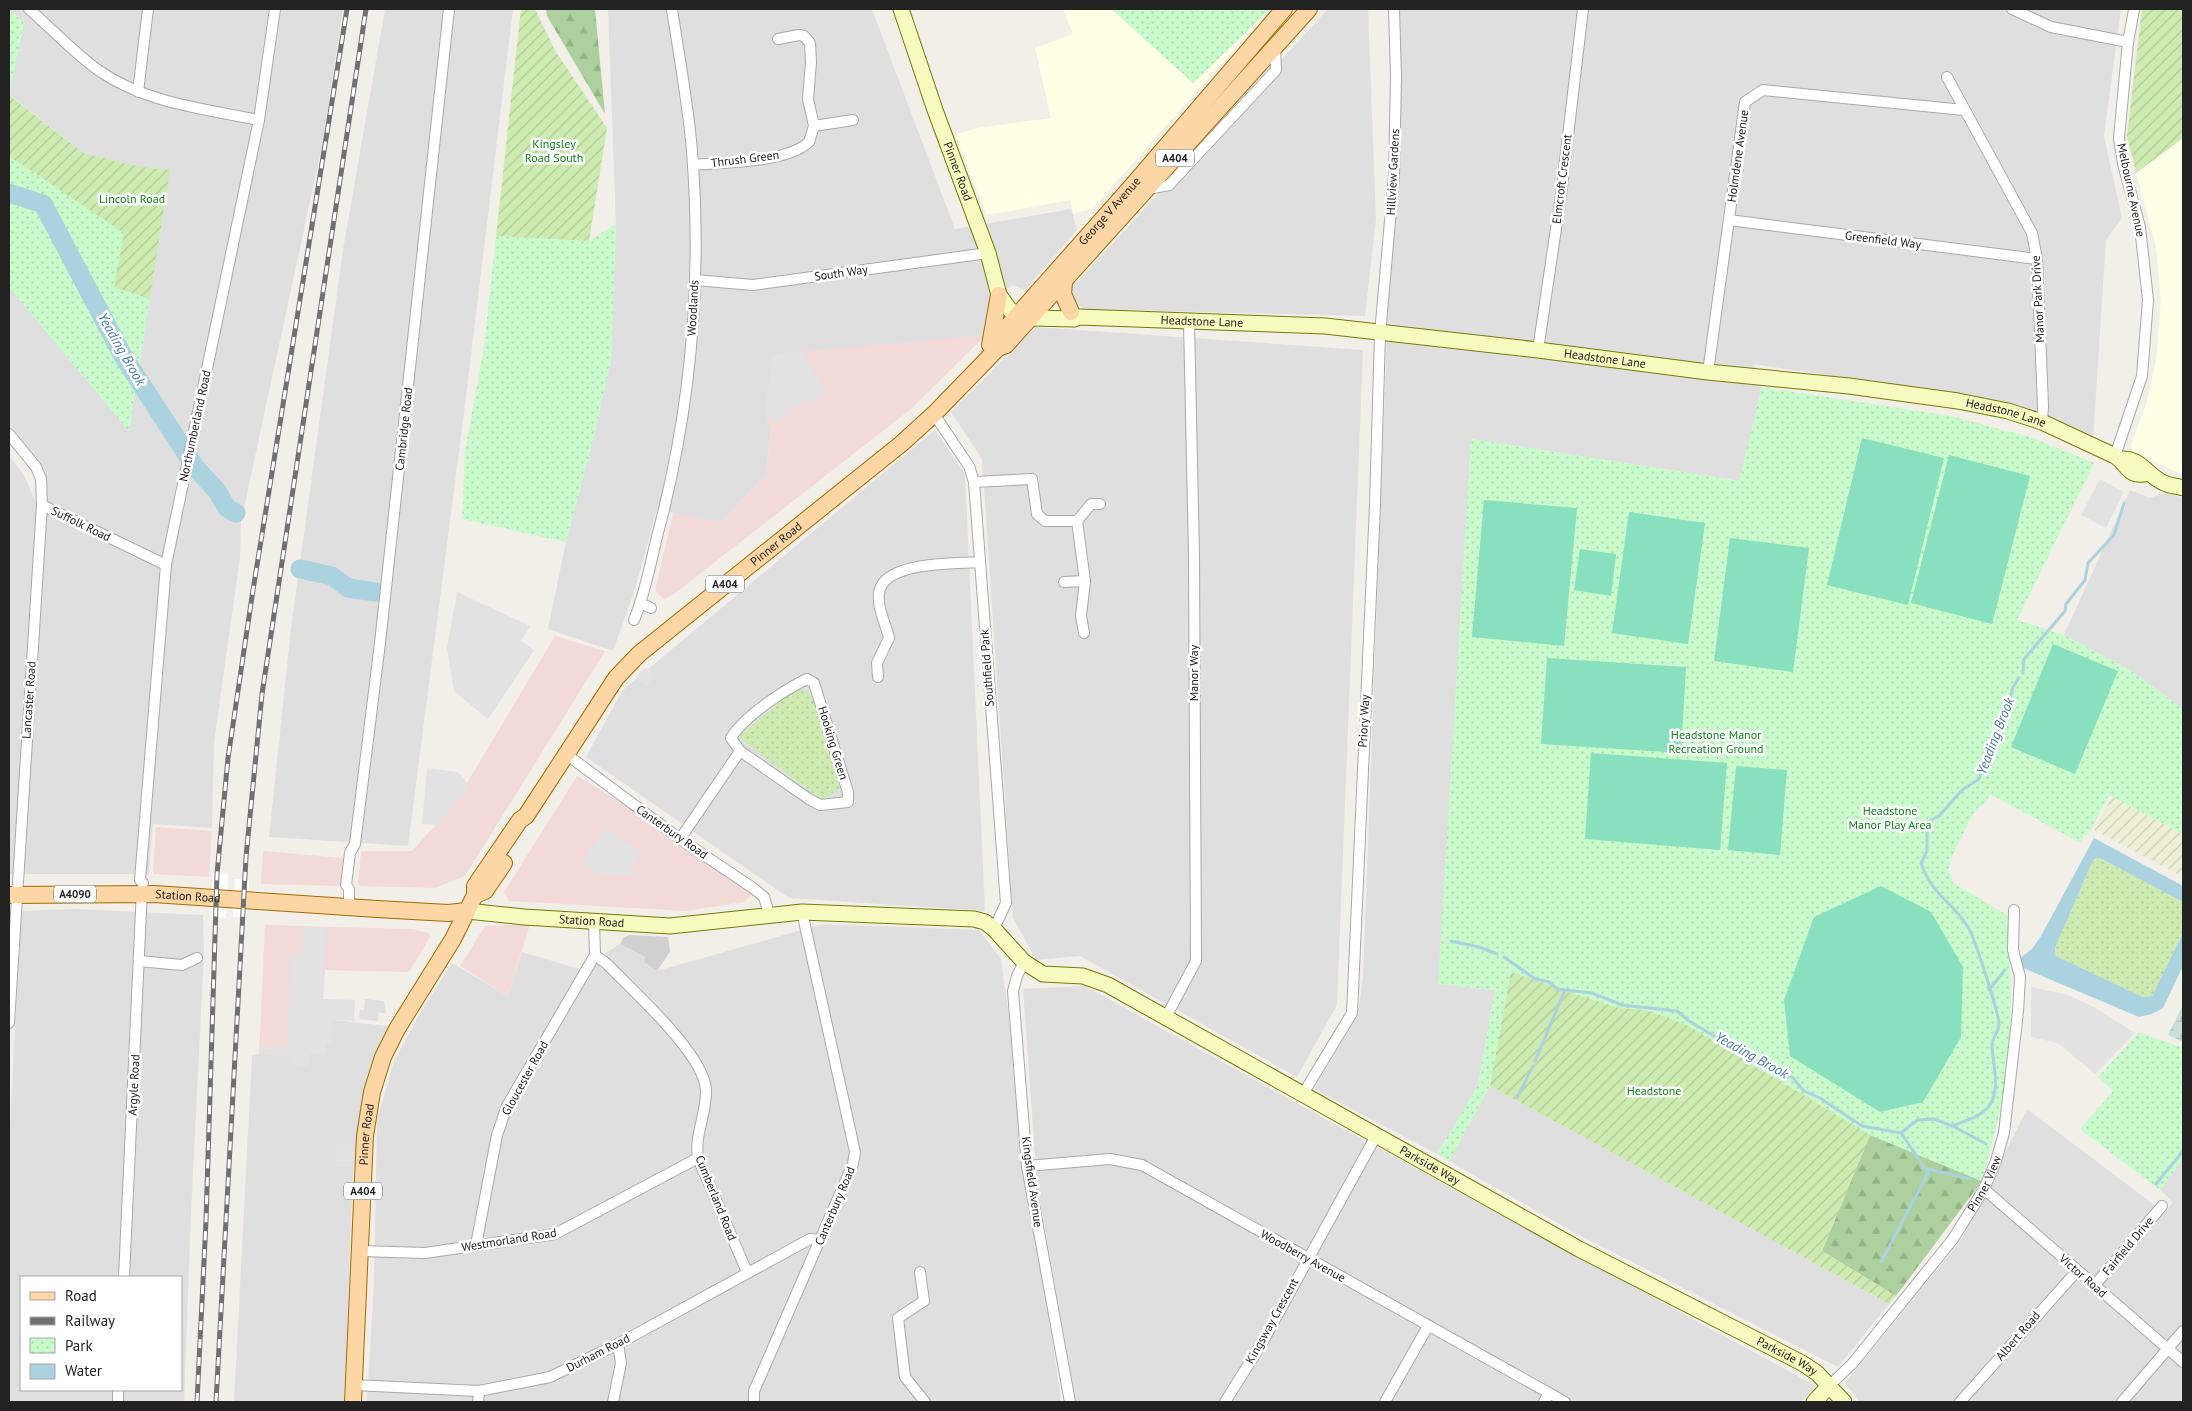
<svg xmlns="http://www.w3.org/2000/svg" width="2192" height="1411" viewBox="0 0 2192 1411" font-family="'PT Sans',sans-serif">
<style>
.residential{fill:#e0dfdf;fill-rule:evenodd}
.commercial{fill:#f2dad9}
.education{fill:#ffffe5}
.religious{fill:#d0d0d0}
.farmland{fill:url(#farmland-furrows)}
.grass{fill:url(#grass-dots)}
.forest{fill:url(#forest-firs)}
.wetland{fill:url(#wetland-marsh)}
.park{fill:url(#park-dots)}
.garden{fill:url(#garden-furrows)}
.pitch{fill:#88e0be}
.parking{fill:#e2e2e2}
.water{fill:#aad3df}
.pier{fill:#fff}
.lines{fill:none;stroke-linecap:round;stroke-linejoin:round}
.stream{stroke:#aad3df;stroke-width:3}
.river{stroke:#aad3df;stroke-width:19}
.street-casing{stroke:#a9a9a9;stroke-width:12}
.secondary-casing{stroke:#707d05;stroke-width:17}
.primary-casing{stroke:#a06b00;stroke-width:18}
.street{stroke:#fff;stroke-width:10}
.secondary{stroke:#f7fabf;stroke-width:15}
.primary{stroke:#fcd6a4;stroke-width:16}
.rail-casing{stroke:#707070;stroke-width:5}
.rail{stroke:#fff;stroke-width:3;stroke-dasharray:9;stroke-linecap:butt}
.labels{text-anchor:middle;stroke-width:5;stroke-linejoin:round;paint-order:stroke}
.shield{fill:#fff;stroke:#646464;stroke-width:1}
.shield-label{font-size:11px;font-weight:bold;fill:#222}
.park-label{font-size:12px;fill:#0c8416;stroke:#fff}
.street-label{font-size:12px;fill:#222;stroke:#fff}
.water-label{font-size:14px;font-style:italic;fill:#4a7aab;stroke:#fff}
</style>
<defs>
<pattern id="farmland-furrows" width="10" height="10" patternUnits="userSpaceOnUse" patternTransform="scale(1.25)"><rect width="10" height="10" fill="#eef0d5"/><path d="M-1 1l2-2M0 10L10 0M9 11l2-2" fill="none" stroke="#ccceb7"/></pattern>
<pattern id="grass-dots" width="8" height="8" patternUnits="userSpaceOnUse" patternTransform="scale(1.25)"><rect width="8" height="8" fill="#cdebb0"/><path d="M2 2h.1M6 6h.1" fill="none" stroke="#b0c997" stroke-width="1.8" stroke-linecap="round"/></pattern>
<pattern id="forest-firs" width="22" height="20" patternUnits="userSpaceOnUse" patternTransform="scale(1.25)"><rect width="22" height="20" fill="#add19e"/><path d="M5 1l3.5 6h-7zM16 11l3.5 6h-7z" fill="#95b388"/></pattern>
<pattern id="wetland-marsh" width="20" height="14" patternUnits="userSpaceOnUse" patternTransform="scale(1.25)"><rect width="20" height="14" fill="#c6e0d4"/><path d="M1 5h8M5 5V1M11 12h8M15 12V8" fill="none" stroke="#aac0b6"/></pattern>
<pattern id="park-dots" width="8" height="8" patternUnits="userSpaceOnUse" patternTransform="scale(1.25)"><rect width="8" height="8" fill="#c8facc"/><path d="M2 2h.1M6 6h.1" fill="none" stroke="#acd6af" stroke-width="1.8" stroke-linecap="round"/></pattern>
<pattern id="garden-furrows" width="10" height="10" patternUnits="userSpaceOnUse" patternTransform="scale(1.25)"><rect width="10" height="10" fill="#cdebb0"/><path d="M-1 1l2-2M0 10L10 0M9 11l2-2" fill="none" stroke="#b0c997"/></pattern>
</defs>
<rect width="100%" height="100%" fill="#f2efe9"/>
<g class="residential">
<path d="M9,9H343L323,141L241,522L240,557L214,743L212,828L153,824L149,874H9V456L24,475L36,503L46,508L36,470L9,438V287L129,431L170,170L141,167L83,153L9,94L24,23ZM178,475L184,485L162,563Z"/>
<polygon points="385,9 513,9 465,405 408,846 269,837 291,628 343,250"/>
<polygon points="608,9 872,9 955,229 1071,209 1077,230 1025,290 1012,285 992,301 986,335 765,411 771,430 766,474 720,524 657,509 635,589 613,651 548,629 566,542 593,440 611,360 616,224"/>
<polygon points="1328,9 1368,9 1376,219 1365,316 1083,309 1068,292"/>
<polygon points="1399,9 2121,9 2104,136 2122,218 2106,240 2093,440 2006,403 1754,364 1762,387 1740,481 1471,439 1439,984 1495,990 1478,1086 1437,1154 1314,1089 1358,1013 1363,978"/>
<polygon points="1036,327 1363,350 1337,1005 1297,1077 1080,956 1036,960 1013,918 982,459 951,412"/>
<polygon points="935,430 965,474 985,911 789,898 586,757 622,691"/>
<polygon points="2130,490 2150,498 2165,492 2183,498 2183,709 2133,672 2064,635"/>
<path d="M74,909L203,915L204,953L191,1214L184,1402H9V1149L21,911ZM21,1277H181V1390H21Z"/>
<polygon points="823,924 979,930 1001,959 1061,1402 367,1402 374,1282 377,1120 394,1061 416,1020 452,963 508,996 522,952 580,969 620,944 645,957 644,962 657,971"/>
<polygon points="1085,986 1360,1138 1816,1386 1801,1402 1076,1402 1037,1184 1023,989"/>
<polygon points="365,999 384,1001 386,1013 379,1013 378,1021 359,1019 360,1010 364,1010"/>
<polygon points="333,1020 388,1026 363,1097 353,1176 344,1402 234,1402 252,1056 259,1054 292,1056 308,1065 309,1054 326,1044"/>
<polygon points="1490,1086 1889,1304 1838,1367 1575,1233 1449,1161"/>
<polygon points="2027,1109 2165,1213 2173,1202 2160,1190 2183,1160 2183,1402 1860,1402 1845,1383 1961,1240"/>
</g>
<g class="commercial">
<polygon points="986,335 911,409 674,594 664,599 655,591 673,513 722,522 766,474 771,430 765,411 773,354"/>
<polygon points="555,636 605,651 465,876 435,888 358,886 361,851 412,851 464,794 467,783"/>
<polygon points="577,776 622,803 752,894 744,902 686,911 509,901 504,892"/>
<polygon points="156,827 212,831 209,877 153,874"/>
<polygon points="263,851 343,858 341,886 261,884"/>
<polygon points="530,924 508,996 460,966 485,926"/>
<polygon points="265,925 412,929 428,933 430,937 409,972 325,970 323,999 292,1056 259,1054"/>
</g>
<g class="education">
<polygon points="1063,9 1270,9 1092,209 1073,213 1070,200 987,215 955,135 977,128 1051,118 1035,48 1073,34"/>
<polygon points="2183,138 2183,471 2181,474 2133,452 2131,445 2147,402 2156,360 2161,300 2156,247 2136,173"/>
</g>
<polygon class="religious" points="629,935 668,937 670,952 657,971 644,962 645,957 620,944 623,938"/>
<polygon class="farmland" points="2112,797 2183,834 2183,877 2094,830"/>
<g class="grass">
<polygon points="798,687 812,696 840,788 822,800 738,737"/>
<polygon points="2098,857 2183,902 2183,933 2152,996 2143,997 2056,956 2055,948 2093,860"/>
</g>
<g class="forest">
<polygon points="546,9 595,9 605,114 547,16"/>
<polygon points="1870,1135 1982,1181 1896,1296 1822,1251"/>
</g>
<polygon class="wetland" points="2183,1005 2183,1042 2168,1035"/>
<g class="park">
<polygon points="1111,9 1270,9 1193,83"/>
<polygon points="9,10 24,23 9,95 83,153 141,167 170,170 129,431 9,287"/>
<polygon points="616,224 611,360 593,440 566,542 462,519 465,451 484,347 496,236 589,241"/>
<path d="M1762,387L1951,416L2033,438L2094,463L2017,620L2064,635L2133,672L2183,709V834L2109,795L2088,835L2085,834L2080,843L1990,794L1985,803L1975,810L1950,860L1949,871L1953,883L2007,915C2011,972 2014,1030 2005,1087C1999,1119 1990,1150 1982,1181L1870,1135L1685,1024L1646,1010L1620,1008L1584,997L1511,972L1490,1086L1449,1161L1437,1154L1478,1086L1495,990L1438,984L1471,439L1739,481Z"/>
<polygon points="2139,1032 2183,1048 2183,1160 2160,1190 2080,1129 2113,1091 2098,1077"/>
</g>
<g class="garden">
<polygon points="521,9 535,9 556,52 607,128 589,241 496,236"/>
<polygon points="2142,9 2183,9 2183,138 2136,173 2127,136"/>
<polygon points="9,95 83,153 141,167 170,170 150,299 114,287 124,233 9,156"/>
<polygon points="1511,972 1584,997 1620,1008 1646,1010 1685,1024 1870,1135 1822,1251 1896,1296 1889,1304 1490,1086"/>
</g>
<g class="pitch">
<polygon points="1862,438 1944,458 1908,605 1827,585"/>
<polygon points="1949,455 2030,476 1992,624 1911,603"/>
<polygon points="1484,500 1577,508 1564,646 1472,637"/>
<polygon points="1629,512 1705,523 1688,644 1612,633"/>
<polygon points="1730,538 1809,548 1793,672 1714,661"/>
<polygon points="1580,549 1616,554 1611,596 1574,590"/>
<polygon points="2053,644 2118,671 2075,774 2011,747"/>
<polygon points="1547,658 1686,667 1681,753 1541,744"/>
<polygon points="1591,753 1727,763 1720,850 1585,839"/>
<polygon points="1736,766 1787,770 1780,855 1728,850"/>
<polygon points="1881,886 1931,912 1963,967 1961,1037 1923,1102 1880,1112 1790,1056 1784,1000 1814,917"/>
</g>
<g class="parking">
<polygon points="802,351 826,392 809,405 805,400 775,423 765,411 773,354"/>
<polygon points="2100,479 2124,492 2106,528 2081,515"/>
<polygon points="457,592 530,626 521,641 534,650 488,719 454,691 447,648"/>
<polygon points="645,667 655,676 646,686 636,677"/>
<polygon points="427,768 458,772 467,783 464,794 438,825 422,824"/>
<polygon points="606,828 641,853 629,870 639,876 636,879 631,875 598,875 582,861"/>
<polygon points="304,927 326,928 323,999 355,1000 354,1021 333,1020 331,1044 326,1044 325,1055 309,1054 309,1066 292,1065 292,1056 259,1054 260,1047 287,1047 291,955 302,956"/>
<polygon points="2031,987 2068,995 2094,1007 2135,1033 2095,1074 2058,1043 2031,1037"/>
<polygon points="336,1144 354,1144 353,1167 335,1167"/>
</g>
<polygon class="water" points="2094,838 2183,886 2183,902 2098,857 2093,860 2055,948 2056,956 2143,997 2152,996 2183,933 2183,966 2163,1008 2152,1014 2139,1017 2021,967 2020,958 2032,949 2041,936"/>
<g class="pier">
<polygon points="213,873 228,874 226,918 211,917"/>
<polygon points="235,879 249,880 247,917 233,917"/>
</g>
<g class="lines">
<g class="stream">
<polyline points="2023,673 2024,659 2065,611 2066,604 2085,580 2088,563 2114,535 2124,503"/>
<polyline points="1451,941 1479,947 1497,954"/>
<path d="M1504,957L1535,979L1549,982L1557,989L1592,993L1622,1005L1677,1011L1689,1021L1752,1059L1779,1069L1793,1078L1804,1091L1820,1098L1862,1126L1901,1133L1917,1120L1934,1119L1952,1126C1964,1121 1981,1117 1989,1106C2001,1090 1993,1064 1992,1047C1991,1039 1998,1033 1999,1025C2000,1016 1974,936 1968,927C1951,900 1933,897 1921,863L1927,851V822L1939,816L1962,790L1979,779L1989,750L2002,726L2013,687L2019,678"/>
<polyline points="1989,990 2005,970"/>
<polyline points="1535,1061 1565,990"/>
<polyline points="1517,1098 1533,1066"/>
<polyline points="1953,1126 1986,1144"/>
<polyline points="1924,1168 1970,1179"/>
<polyline points="2156,1184 2183,1151"/>
<polyline points="1881,1262 1928,1173 1901,1133"/>
</g>
<g class="river">
<polyline points="9,193 43,204 123,356 195,467 217,491 227,508 236,513"/>
<polyline points="300,569 332,576 348,588 375,592"/>
</g>
<defs>
<g id="street">
<path d="M29,9C52,29 74,53 98,70C145,103 204,109 259,120"/>
<polyline points="2012,9 2051,27 2128,42"/>
<polyline points="1947,77 2032,233 2037,259 2043,406 2042,422"/>
<polyline points="138,92 148,9"/>
<polyline points="814,126 853,120"/>
<path d="M693,165C723,162 787,163 809,142L814,126L808,99L811,62L810,43L804,36L799,35L778,39"/>
<polyline points="1148,189 1169,185 1276,70 1275,47"/>
<polyline points="1729,220 2037,259"/>
<polyline points="695,280 753,285 988,253"/>
<polyline points="1538,350 1561,195 1583,9"/>
<polyline points="1708,372 1745,102 1763,90 1964,110"/>
<polyline points="934,414 969,466 974,482 1006,903 994,929"/>
<polyline points="9,434 36,467 41,479 42,505 166,565"/>
<polyline points="2115,456 2142,376 2148,300 2140,227 2123,164 2119,138 2128,42 2134,10"/>
<polyline points="974,482 1032,479 1037,514 1045,521 1077,521 1085,581 1081,616 1084,633"/>
<polyline points="1077,521 1091,504 1100,504"/>
<polyline points="1064,582 1085,581"/>
<polyline points="640,603 651,608"/>
<path d="M634,620C646,592 651,559 659,529C691,407 702,278 692,151C688,103 679,56 672,9"/>
<path d="M878,677L877,663L889,638C886,624 875,604 880,589C889,561 956,564 980,562"/>
<path d="M807,679L814,683L848,792V802L820,805L809,799L740,751L731,738C743,717 784,690 807,679Z"/>
<polyline points="566,754 680,839 753,888 764,897 769,914"/>
<polyline points="680,839 740,751"/>
<polyline points="143,883 140,880 166,565 259,120 275,9"/>
<polyline points="349,906 349,889 346,885 350,853 355,844 380,643 449,9"/>
<path d="M595,955L607,964C633,991 704,1054 706,1090C707,1113 694,1135 698,1158L747,1272"/>
<polyline points="139,961 182,965 197,958"/>
<polyline points="1024,962 1017,976 1013,991 1027,1166 1070,1402"/>
<polyline points="1166,1017 1196,961 1194,556 1189,321"/>
<polyline points="9,1023 42,505"/>
<polyline points="1303,1094 1352,1013 1375,505 1380,334 1394,176 1396,77 1394,9"/>
<polyline points="1027,1166 1110,1159 1142,1165 1565,1402"/>
<polyline points="1984,1189 2183,1362"/>
<polyline points="476,1245 497,1135 507,1106 595,955 594,922"/>
<polyline points="361,1251 425,1253 555,1234 698,1158"/>
<polyline points="920,1272 924,1301 898,1318 905,1377 925,1402"/>
<polyline points="124,1277 142,889"/>
<polyline points="2094,1286 2162,1206"/>
<polyline points="354,1385 479,1391 550,1377 618,1344 810,1239 820,1240"/>
<path id="s1" d="M1830,1385L1852,1364L1953,1239L1984,1189L1996,1161L2004,1133L2018,1012L2020,977L2013,950L2014,910"/>
<polyline points="118,1402 118,1390"/>
<polyline points="478,1402 479,1391"/>
<polyline points="613,1402 621,1363 618,1344"/>
<polyline points="754,1402 754,1391 853,1164 855,1152 802,912"/>
<polyline points="1225,1402 1262,1343 1377,1134"/>
<polyline points="1385,1402 1428,1326"/>
<polyline points="1544,1402 1549,1393"/>
<polyline points="1960,1402 2077,1271"/>
<polyline points="2122,1402 2183,1331"/>
</g>
<g id="secondary">
<path id="s2" d="M901,9L935,110L988,253L999,295L1010,310L1018,314L1032,318L1074,319L1079,317L1325,326L1538,350L1708,372L1849,386L1958,401L2008,411L2042,422L2115,456C2128,464 2128,479 2148,473"/>
<path d="M2120,459C2142,458 2146,475 2164,483C2170,486 2177,486 2183,488"/>
<path id="s3" d="M467,911L524,917L670,926L802,912L974,919L985,922L994,929L1024,962L1043,974L1083,976L1108,985L1579,1249L1802,1363L1817,1373L1844,1402"/>
<polyline points="1814,1402 1830,1385"/>
</g>
<g id="primary">
<polyline points="1064,283 1063,294 1071,312"/>
<polyline points="990,345 999,295"/>
<path id="s4" d="M998,348V338L1007,327L1132,186L1284,9"/>
<path id="s5" d="M9,895L154,894L377,909L448,913L467,911"/>
<polyline points="475,895 485,891 504,863"/>
<path id="s6" d="M353,1402L365,1136L372,1092L383,1057L397,1029L453,939L475,895V886L520,820L526,816L616,678L639,654L901,444L934,414L998,348L1006,345L1309,9"/>
</g>
</defs>
<use href="#street" class="street-casing"/>
<use href="#secondary" class="secondary-casing"/>
<use href="#primary" class="primary-casing"/>
<use href="#street" class="street"/>
<use href="#secondary" class="secondary"/>
<use href="#primary" class="primary"/>
<defs>
<g id="rail">
<polyline points="197,1402 206,1221 217,874 228,758 253,590 347,9"/>
<polyline points="216,1402 246,857 262,694 366,9"/>
</g>
</defs>
<use href="#rail" class="rail-casing"/>
<use href="#rail" class="rail"/>
</g>
<g class="labels">
<g class="shield">
<rect x="1156" y="149.5" width="38" height="17" rx="4"/>
<rect x="706" y="575.5" width="38" height="17" rx="4"/>
<rect x="54" y="885.5" width="42" height="17" rx="4"/>
<rect x="344" y="1182.5" width="38" height="17" rx="4"/>
</g>
<g class="shield-label">
<text x="1175" y="162">A404</text>
<text x="725" y="588">A404</text>
<text x="75" y="898">A4090</text>
<text x="363" y="1195">A404</text>
</g>
<g class="park-label">
<text x="554" y="148">Kingsley<tspan x="554" dy="14">Road South</tspan></text>
<text x="132" y="203">Lincoln Road</text>
<text x="1716" y="739">Headstone Manor<tspan x="1716" dy="14">Recreation Ground</tspan></text>
<text x="1890" y="815">Headstone<tspan x="1890" dy="14">Manor Play Area</tspan></text>
<text x="1654" y="1095">Headstone</text>
</g>
<g class="street-label">
<text transform="translate(1738 156) rotate(-82)" y="4">Holmdene Avenue</text>
<text transform="translate(745 159) rotate(-7)" y="4">Thrush Green</text>
<text dy="4" stroke="none"><textPath href="#s2" startOffset="172">Pinner Road</textPath></text>
<text transform="translate(1393 172) rotate(-87)" y="4">Hillview Gardens</text>
<text transform="translate(1562 179) rotate(-83)" y="4">Elmcroft Crescent</text>
<text transform="translate(2131 190) rotate(78)" y="4">Melbourne Avenue</text>
<text dy="4" stroke="none"><textPath href="#s4" startOffset="179">George V Avenue</textPath></text>
<text transform="translate(1883 240) rotate(7)" y="4">Greenfield Way</text>
<text transform="translate(841 273) rotate(-8)" y="4">South Way</text>
<text transform="translate(2038 299) rotate(-93)" y="4">Manor Park Drive</text>
<text transform="translate(693 308) rotate(-87)" y="4">Woodlands</text>
<text dy="4" stroke="none"><textPath href="#s2" startOffset="515">Headstone Lane</textPath></text>
<text dy="4" stroke="none"><textPath href="#s2" startOffset="920">Headstone Lane</textPath></text>
<text dy="4" stroke="none"><textPath href="#s2" startOffset="1325">Headstone Lane</textPath></text>
<text transform="translate(195 426) rotate(-78)" y="4">Northumberland Road</text>
<text transform="translate(404 429) rotate(-84)" y="4">Cambridge Road</text>
<text transform="translate(81 524) rotate(26)" y="4">Suffolk Road</text>
<text dy="4" stroke="none"><textPath href="#s6" startOffset="1004">Pinner Road</textPath></text>
<text transform="translate(987 668) rotate(-94)" y="4">Southfield Park</text>
<text transform="translate(1194 673) rotate(-90)" y="4">Manor Way</text>
<text transform="translate(29 700) rotate(-86)" y="4">Lancaster Road</text>
<text transform="translate(1364 721) rotate(-87)" y="4">Priory Way</text>
<text transform="translate(833 743) rotate(73)" y="4">Hooking Green</text>
<text transform="translate(672 832) rotate(35)" y="4">Canterbury Road</text>
<text dy="4" stroke="none"><textPath href="#s5" startOffset="179">Station Road</textPath></text>
<text dy="4" stroke="none"><textPath href="#s3" startOffset="125">Station Road</textPath></text>
<text transform="translate(525 1078) rotate(-61)" y="4">Gloucester Road</text>
<text transform="translate(134 1085) rotate(-87)" y="4">Argyle Road</text>
<text dy="4" stroke="none"><textPath href="#s6" startOffset="268">Pinner Road</textPath></text>
<text dy="4" stroke="none"><textPath href="#s3" startOffset="1034">Parkside Way</textPath></text>
<text transform="translate(1032 1182) rotate(82)" y="4">Kingsfield Avenue</text>
<text dy="4" stroke="none"><textPath href="#s1" startOffset="255">Pinner View</textPath></text>
<text transform="translate(716 1198) rotate(68)" y="4">Cumberland Road</text>
<text transform="translate(835 1206) rotate(-67)" y="4">Canterbury Road</text>
<text transform="translate(509 1240) rotate(-9)" y="4">Westmorland Road</text>
<text transform="translate(2128 1246) rotate(-50)" y="4">Fairfield Drive</text>
<text transform="translate(1303 1256) rotate(29)" y="4">Woodberry Avenue</text>
<text transform="translate(2083 1276) rotate(41)" y="4">Victor Road</text>
<text transform="translate(1272 1321) rotate(-61)" y="4">Kingsway Crescent</text>
<text transform="translate(2018 1336) rotate(-49)" y="4">Albert Road</text>
<text transform="translate(598 1353) rotate(-27)" y="4">Durham Road</text>
<text dy="4" stroke="none"><textPath href="#s3" startOffset="1439">Parkside Way</textPath></text>
</g>
<g class="water-label">
<text transform="translate(122 349) rotate(60)" y="5">Yeading Brook</text>
<text transform="translate(1995 736) rotate(-69)" y="5">Yeading Brook</text>
<text transform="translate(1752 1055) rotate(29)" y="5">Yeading Brook</text>
</g>
</g>
<rect width="2192" height="1411" fill="none" stroke="#222222" stroke-width="20"/>
<rect x="20" y="1276" width="162" height="115" fill="#ffffff" stroke="#a7a7a7"/>
<rect x="30" y="1292" width="25" height="8" fill="#fcd6a4" stroke="#a7a7a7"/>
<text x="65" y="1301" font-size="15" fill="#222222">Road</text>
<rect x="30" y="1317" width="25" height="8" fill="#707070" stroke="#a7a7a7"/>
<text x="65" y="1326" font-size="15" fill="#222222">Railway</text>
<rect x="30" y="1338" width="25" height="15" fill="url(#park-dots)" stroke="#a7a7a7"/>
<text x="65" y="1351" font-size="15" fill="#222222">Park</text>
<rect x="30" y="1364" width="25" height="15" fill="#aad3df" stroke="#a7a7a7"/>
<text x="65" y="1376" font-size="15" fill="#222222">Water</text>
</svg>
